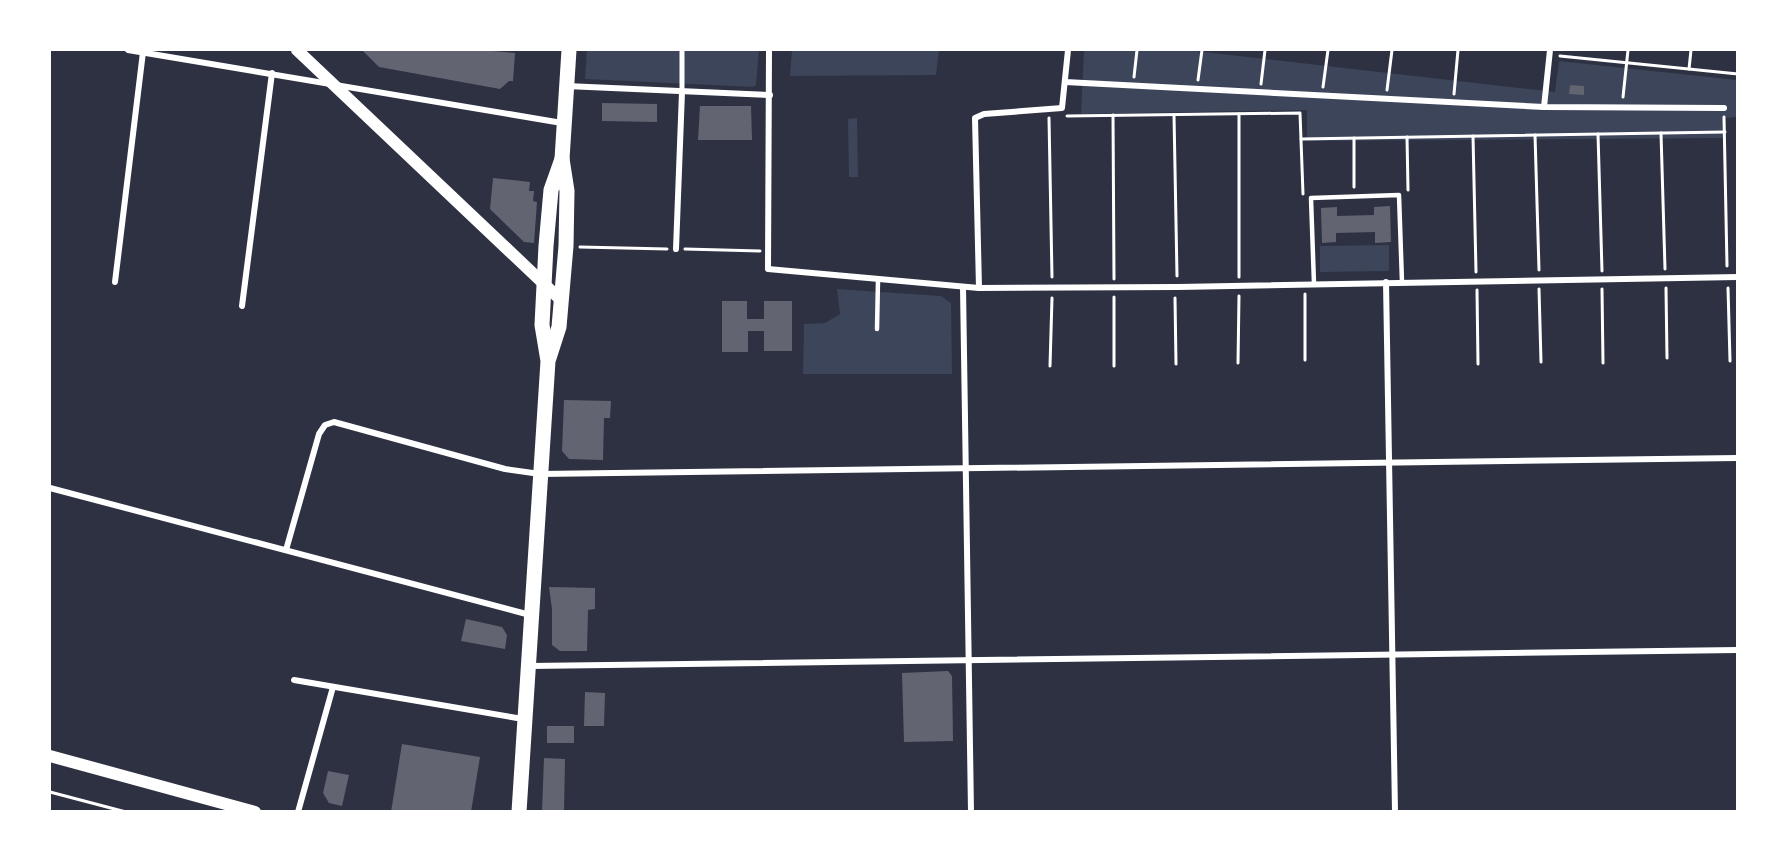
<svg xmlns="http://www.w3.org/2000/svg" width="1787" height="861" viewBox="0 0 1787 861" font-family="Karla,sans-serif">
<style>
.green{fill:#3c4559}
.building{fill:#626471}
.lines{fill:none;stroke-linecap:round;stroke-linejoin:round}
.path{stroke:#fff;stroke-width:3}
.service{stroke:#fff;stroke-width:4.5}
.pedestrian{stroke:#fff;stroke-width:5}
.minor{stroke:#fff;stroke-width:6}
.secondary{stroke:#fff;stroke-width:12}
.primary{stroke:#fff;stroke-width:15}
</style>
<rect width="100%" height="100%" fill="#2d3142"/>
<g class="green">
<polygon points="587,50 759,50 756,85 753,87 585,79"/>
<polygon points="792,50 939,50 936,75 790,76"/>
<polygon points="1084,50 1187,50 1555,92 1559,61 1737,80 1737,117 1725,118 1726,138 1307,141 1307,110 1081,114"/>
<polygon points="857,118 858,177 849,177 848,119"/>
<polygon points="1389,245 1389,271 1320,272 1320,246"/>
<polygon points="837,289 941,296 951,303 952,374 803,374 804,324 825,323 840,314"/>
</g>
<g class="building">
<polygon points="362,50 481,50 515,53 513,81 509,81 500,89 379,67"/>
<polygon points="1570,85 1584,86 1584,95 1569,94"/>
<polygon points="602,103 657,104 657,122 602,121"/>
<polygon points="700,106 751,106 752,140 698,140"/>
<polygon points="493,178 530,182 529,191 534,191 533,201 537,202 534,243 524,242 490,209"/>
<polygon points="1390,206 1391,242 1375,243 1375,232 1336,233 1336,242 1322,243 1321,208 1337,207 1337,216 1374,215 1374,207"/>
<polygon points="722,301 747,301 747,319 764,319 764,301 792,301 792,351 764,351 764,331 748,331 748,352 722,352"/>
<polygon points="564,400 611,401 610,418 604,418 603,460 569,459 562,451"/>
<polygon points="549,587 595,588 595,609 588,610 587,651 560,651 552,645 552,609"/>
<polygon points="466,619 502,627 507,635 505,649 461,641"/>
<polygon points="948,671 952,676 953,741 904,742 902,673"/>
<polygon points="585,692 605,693 604,726 584,726"/>
<rect x="547" y="726" width="27" height="17"/>
<polygon points="402,744 480,757 471,812 391,812"/>
<polygon points="544,758 565,759 564,812 542,812"/>
<polygon points="328,771 349,775 342,806 329,803 323,793"/>
</g>
<g class="lines">
<g class="path">
<polyline points="1560,56 1738,74"/>
<polyline points="1689,69 1691,50"/>
<polyline points="1134,77 1137,50"/>
<polyline points="1198,80 1202,50"/>
<polyline points="1261,84 1265,50"/>
<polyline points="1323,87 1328,50"/>
<polyline points="1387,90 1392,50"/>
<polyline points="1454,94 1458,50"/>
<polyline points="1623,97 1628,50"/>
<polyline points="1239,114 1239,277"/>
<polyline points="1113,115 1114,279"/>
<polyline points="1174,115 1177,276"/>
<polyline points="1067,116 1300,113 1303,194"/>
<polyline points="1724,117 1727,266"/>
<polyline points="1049,118 1052,277"/>
<polyline points="1661,133 1665,269"/>
<polyline points="1598,134 1602,271"/>
<polyline points="1535,135 1539,270"/>
<polyline points="1473,136 1476,272"/>
<polyline points="1407,137 1408,190"/>
<polyline points="1354,138 1354,187"/>
<polyline points="1301,139 1725,132"/>
<polyline points="580,247 667,249"/>
<polyline points="685,249 760,251"/>
<polyline points="1666,288 1667,358"/>
<polyline points="1728,288 1730,361"/>
<polyline points="1539,289 1541,362"/>
<polyline points="1602,289 1603,363"/>
<polyline points="1477,290 1478,364"/>
<polyline points="1175,298 1176,364"/>
<polyline points="1305,360 1305,294"/>
<polyline points="1238,363 1239,296"/>
<polyline points="1050,366 1052,298"/>
<polyline points="1114,366 1114,297"/>
<polyline points="50,792 126,812"/>
</g>
<g class="service">
<polyline points="1314,284 1311,198 1399,195 1402,282"/>
<polyline points="877,329 878,280"/>
</g>
<polyline class="pedestrian" points="682,50 682,92"/>
<g class="minor">
<polyline points="128,50 562,123"/>
<polyline points="769,50 768,269 979,288 1178,287 1738,277"/>
<polyline points="1065,82 1544,107 1724,108"/>
<polyline points="566,86 770,95"/>
<polyline points="1544,107 1550,50"/>
<polyline points="676,249 682,92"/>
<polyline points="115,282 143,52"/>
<polyline points="1386,282 1395,812"/>
<polyline points="963,287 971,812"/>
<polyline points="979,288 975,118 984,114 1062,108 1068,50"/>
<polyline points="242,306 272,73"/>
<polyline points="50,488 530,615"/>
<polyline points="286,550 319,434 325,425 334,422 505,469 540,474 1738,458"/>
<polyline points="529,666 1738,650"/>
<polyline points="294,680 523,719"/>
<polyline points="298,812 333,687"/>
</g>
<g class="secondary">
<polyline points="297,50 562,301"/>
<polyline points="50,756 255,812"/>
</g>
<g class="primary">
<polyline points="549,358 559,327 566,246 567,191 562,159 569,50"/>
<polyline points="519,812 548,361 542,325 546,246 551,190 562,159"/>
</g>
</g>
<rect width="1787" height="861" fill="none" stroke="#ffffff" stroke-width="102"/>
</svg>
